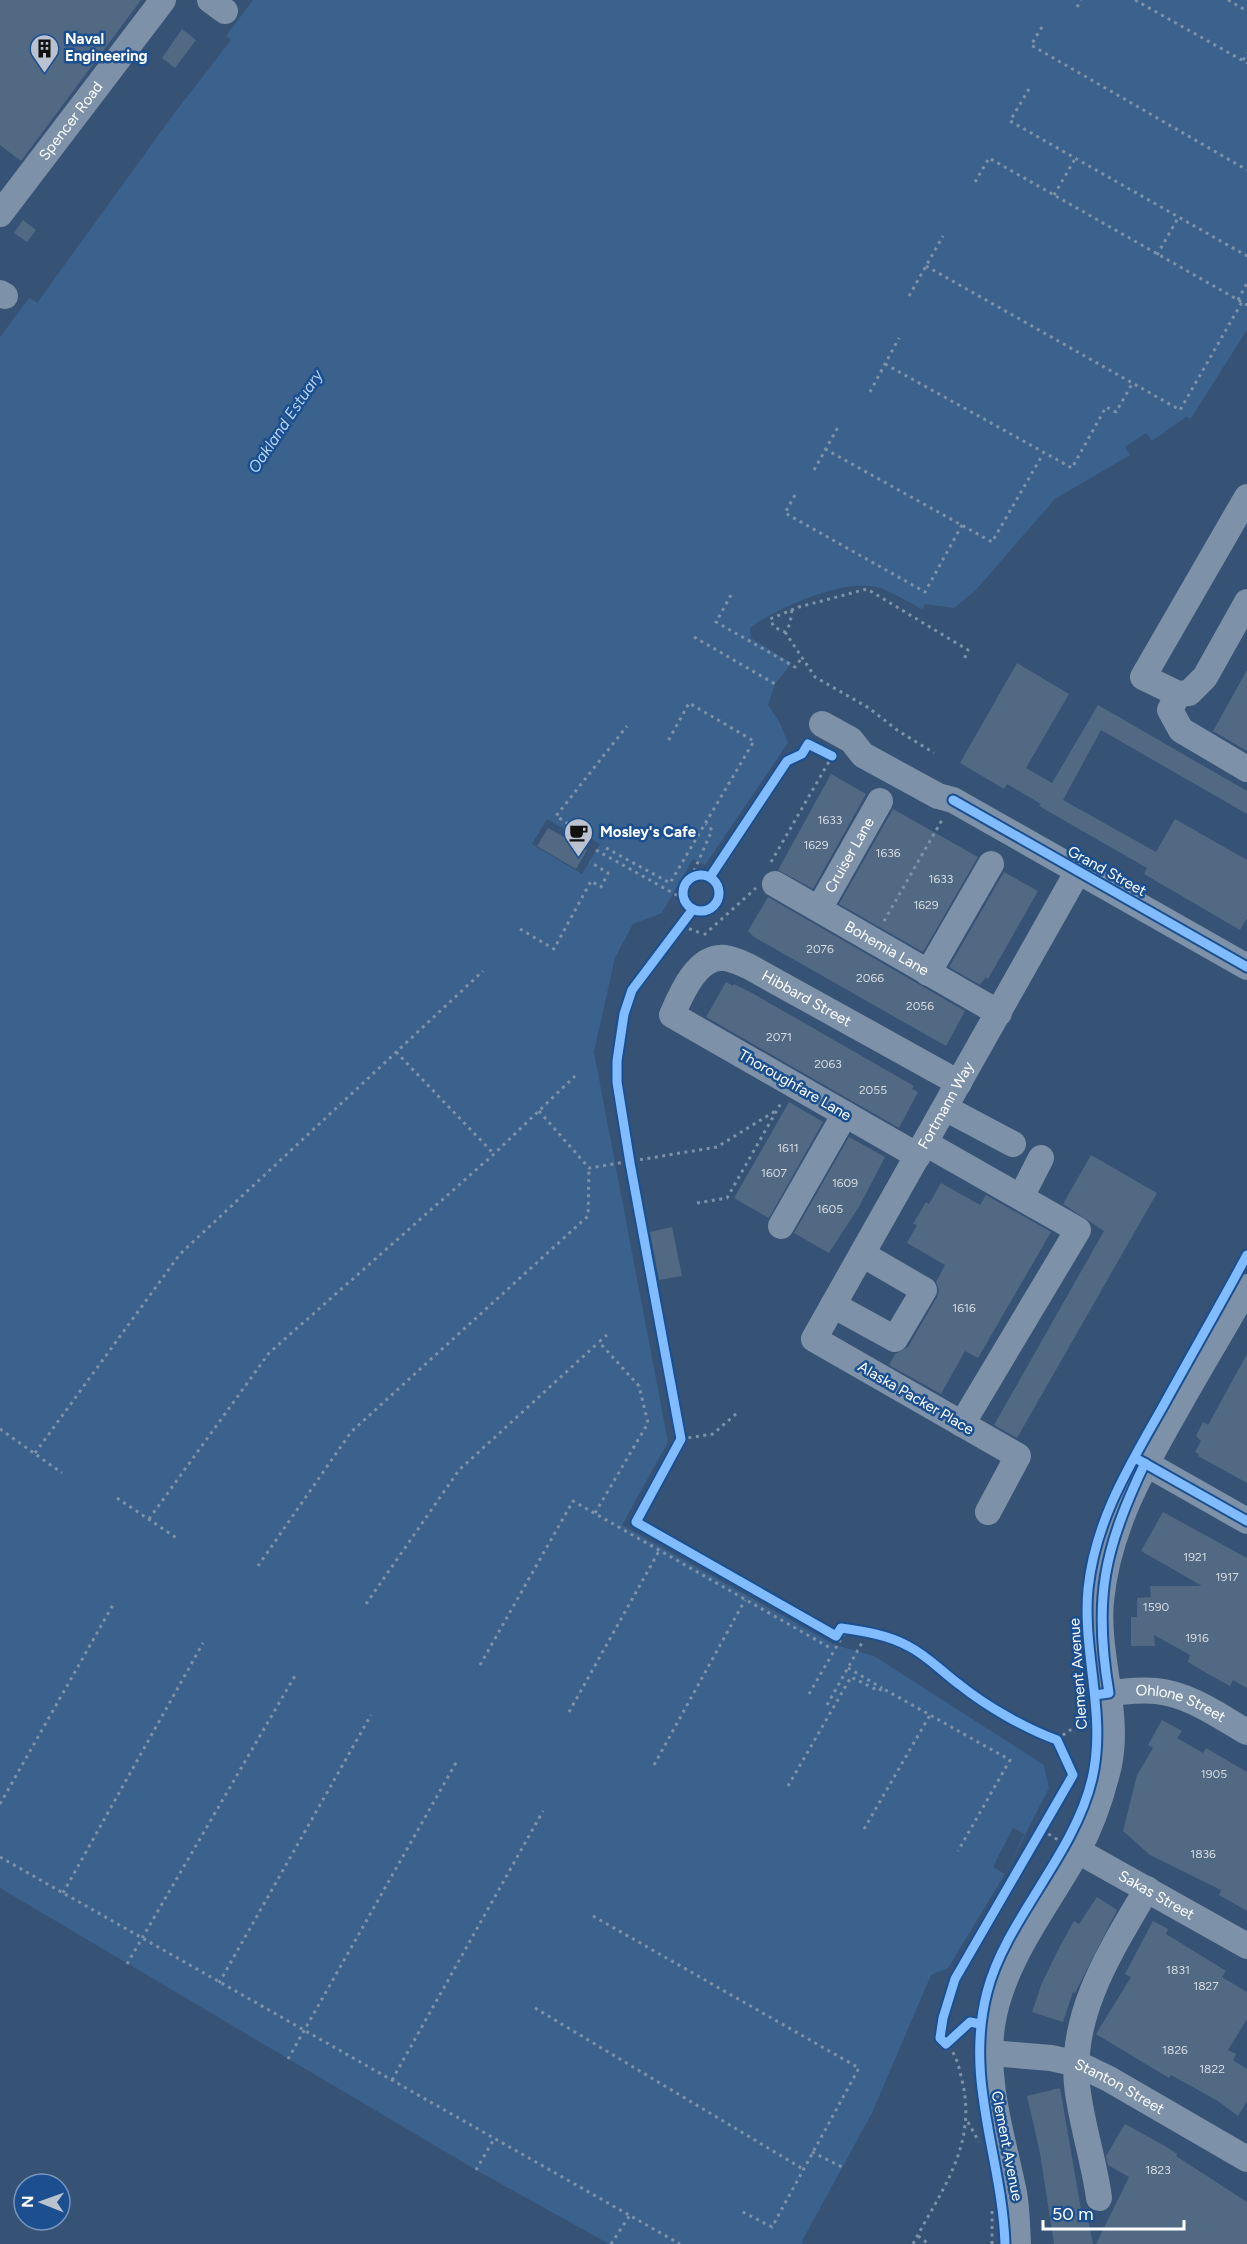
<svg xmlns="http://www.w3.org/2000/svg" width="1247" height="2244" viewBox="0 0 1247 2244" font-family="Figtree,sans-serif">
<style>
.water{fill:#3b618d}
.pier{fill:#365274}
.building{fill:#526984}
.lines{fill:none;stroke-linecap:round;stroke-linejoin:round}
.path{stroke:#7d92a8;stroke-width:3;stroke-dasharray:3 4.5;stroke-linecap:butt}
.minor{stroke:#7d92a8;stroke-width:26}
.cycleway-casing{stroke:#1b4f8f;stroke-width:13}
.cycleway{stroke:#80bcff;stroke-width:9}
.labels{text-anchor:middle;stroke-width:5;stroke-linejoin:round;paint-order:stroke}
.number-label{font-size:12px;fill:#d4dae0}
.poi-label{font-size:15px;font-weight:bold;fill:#fff;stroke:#1b4f8f;text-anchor:start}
.street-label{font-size:15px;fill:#fff;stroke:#1b4f8f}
.water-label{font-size:16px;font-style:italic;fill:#b5d3f5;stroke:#1b4f8f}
</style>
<rect width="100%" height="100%" fill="#365274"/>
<path class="water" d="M253,0H1247V330L1188,423L1098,485L947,623C925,612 903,597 881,588C849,576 775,608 750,628L751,638L792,663L775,684L768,705L780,723L788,743L705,865L693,859L662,913L633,924L615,958L594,1052L668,1442L622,1525L835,1645L874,1656L1044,1765L1049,1788L1005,1874L948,1968L931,1975L872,2113L802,2241L803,2244H609L476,2170L0,1888V337Z"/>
<g class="pier">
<polygon points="224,35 231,40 173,115 37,303 28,296 41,277"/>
<polygon points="1186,417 1190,418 1188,423 1197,430 1100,488 963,616 946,626 921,613 925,604 954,608 975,591 1055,499 1130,455 1125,447 1146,433 1152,441"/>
<polygon points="547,819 584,841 587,836 600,844 582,874 532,844"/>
<polygon points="1013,1828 1024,1834 1005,1874 993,1867"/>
</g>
<g class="building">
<polygon points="0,0 141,0 21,161 0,145"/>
<polygon points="182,29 196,40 175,68 162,58"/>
<polygon points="23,220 36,230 27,242 14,233"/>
<polygon points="1017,663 1069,694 1026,768 1052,783 1098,705 1247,791 1247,814 1101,730 1063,800 1156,852 1175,819 1247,860 1247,918 1240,930 1144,874 1147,868 1039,806 1041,804 1007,784 1004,789 960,763"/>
<polygon points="1247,670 1247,751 1213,731"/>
<polygon points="831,774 866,794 813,889 778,870"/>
<polygon points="893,809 978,857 923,952 839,904"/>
<polygon points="548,828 587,850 576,869 537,846"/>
<polygon points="1004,872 1038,891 988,979 986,977 980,985 949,967"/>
<polygon points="768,897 965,1011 946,1046 754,937 748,931"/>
<polygon points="726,982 733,986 734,984 752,993 914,1086 912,1089 918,1092 899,1128 706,1017"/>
<polygon points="789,1102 823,1122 769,1218 734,1198"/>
<polygon points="849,1137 885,1157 860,1205 829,1253 794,1233"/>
<polygon points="1091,1155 1157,1193 1017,1438 994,1425 1104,1231 1063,1204"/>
<polygon points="941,1183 980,1205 986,1195 1051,1232 978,1358 965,1351 941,1394 889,1365 895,1354 908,1347 937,1297 939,1290 936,1282 945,1265 907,1243 917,1225 913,1224 926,1202 929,1204"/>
<polygon points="672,1227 682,1276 659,1280 650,1232"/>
<polygon points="1247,1354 1247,1483 1198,1456 1199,1454 1195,1452 1201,1441 1196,1436 1203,1422 1208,1425"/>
<polygon points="1163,1512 1247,1558 1247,1688 1233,1680 1230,1686 1210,1675 1188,1662 1190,1655 1154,1635 1155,1646 1131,1646 1131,1617 1137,1617 1137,1598 1151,1597 1150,1586 1202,1586 1141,1551"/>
<polygon points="1162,1720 1182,1731 1177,1738 1203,1753 1206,1748 1247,1772 1247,1911 1219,1895 1221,1890 1150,1855 1123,1831 1137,1775 1153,1748 1148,1745"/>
<polygon points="1097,1897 1117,1910 1075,1993 1073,1992 1063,2022 1032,2012 1042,1983 1060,1946 1074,1921 1079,1924"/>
<polygon points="1153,1921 1168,1929 1166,1934 1226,1971 1222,1977 1247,1992 1247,2019 1228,2050 1236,2054 1233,2060 1247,2069 1247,2101 1238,2116 1218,2101 1171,2075 1169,2078 1096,2034 1131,1977 1125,1974"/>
<polygon points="1060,2088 1083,2221 1088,2220 1093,2244 1054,2244 1040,2153 1027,2096"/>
<polygon points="1125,2124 1165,2146 1177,2154 1176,2156 1247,2202 1247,2244 1096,2244 1129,2177 1108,2165 1106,2156"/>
</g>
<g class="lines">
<g class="path">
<polyline points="1135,0 1247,63"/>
<polyline points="1228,0 1247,11"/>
<polyline points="1077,7 1081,0"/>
<polyline points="1042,27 1031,45 1247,170"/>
<polyline points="1243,60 1247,53"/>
<polyline points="1029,89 1010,121 1247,256"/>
<polyline points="975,182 989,158 1247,305"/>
<polyline points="1054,195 1075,159"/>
<polyline points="1157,255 1178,218"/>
<polyline points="926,266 1180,410 1242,302"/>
<polyline points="909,296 943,236"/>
<polyline points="1238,300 1247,283"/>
<polyline points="885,364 1072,468 1106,407 1116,412 1132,384"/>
<polyline points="870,392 899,338"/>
<polyline points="825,449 992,542 1043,454"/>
<polyline points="814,470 838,427"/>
<polyline points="795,495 785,513 925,592 962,525"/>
<polyline points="731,595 716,622 795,667 801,659"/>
<polyline points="792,610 790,624 785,632 774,627 770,619 799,607 867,589 968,650 963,662"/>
<polyline points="785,632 815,677 869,708 897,730 934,753"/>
<polyline points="694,637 775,684"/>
<polyline points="587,836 556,816 627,726"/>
<polyline points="606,848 670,883 754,741 689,703 667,743"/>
<polyline points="596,850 680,897 683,896"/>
<polyline points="771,862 834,753"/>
<circle cx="701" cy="893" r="18"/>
<polyline points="710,877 787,761 802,754 808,744 820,750"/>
<polyline points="691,878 712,830 706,824"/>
<polyline points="693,909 632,990 624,1014 617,1061 617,1082 630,1163 681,1439 636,1522 836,1636 841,1628"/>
<polyline points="884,921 942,820"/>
<polyline points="682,926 703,934"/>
<polyline points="520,929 554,949 591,881 601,887 608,873 590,862"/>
<polyline points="704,935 756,888"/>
<polyline points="396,1052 494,1154"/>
<polyline points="539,1111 589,1168 717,1147 777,1110"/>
<polyline points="697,1203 727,1198 781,1103"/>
<polyline points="0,1429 62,1473"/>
<polyline points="681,1439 713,1434 737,1413"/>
<polyline points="35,1453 180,1254 483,971"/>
<polyline points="117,1498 178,1539"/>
<polyline points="595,1513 648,1423 639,1386 599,1342 607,1335"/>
<polyline points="149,1519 269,1353 494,1154 575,1076"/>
<polyline points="258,1566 351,1432 588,1216 589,1168"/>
<polyline points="366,1604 459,1470 599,1342"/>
<path d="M905,1644C926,1656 941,1671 960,1686C988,1707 1024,1728 1057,1740L1073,1775L955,1979L943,2018L940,2038L946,2044L970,2023"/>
<polyline points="480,1665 573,1501 832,1649"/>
<polyline points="848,1668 882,1688"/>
<polyline points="809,1694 845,1632"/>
<polyline points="827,1705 863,1641"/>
<polyline points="569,1712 659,1551"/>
<polyline points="1057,1740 1068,1731 1090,1722"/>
<polyline points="654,1765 745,1600"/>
<polyline points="788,1786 851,1677 879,1691 882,1688 1010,1760 958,1851"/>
<polyline points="0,1804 114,1603"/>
<polyline points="864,1829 930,1715"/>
<polyline points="1042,1830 1058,1840"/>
<polyline points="0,1857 680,2244"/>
<polyline points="63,1893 203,1643"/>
<polyline points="593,1916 859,2068 772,2227 741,2211"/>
<polyline points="127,1964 296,1674"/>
<polyline points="219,1983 371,1715"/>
<polyline points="535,2008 803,2169"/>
<polyline points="288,2059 457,1761"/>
<polyline points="392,2080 543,1811"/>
<polyline points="968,2122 979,2142"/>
<polyline points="812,2152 842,2167"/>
<polyline points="476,2170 494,2139"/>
<polyline points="918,2236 929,2244"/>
<polyline points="611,2244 630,2215"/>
<path d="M913,2244C943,2187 979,2143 961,2076C958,2063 956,2054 946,2044"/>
<polyline points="992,2244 992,2210"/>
</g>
<g class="minor">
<polyline points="210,0 225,11"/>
<path id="s1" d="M0,214L163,0"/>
<polyline points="0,293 5,296"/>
<polyline points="1247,497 1143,677 1178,694 1189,693 1205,677 1247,602"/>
<polyline points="1178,694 1170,710 1181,730 1247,769"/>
<polyline points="822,724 851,740 863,755 938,796 953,800 1247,967"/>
<path id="s2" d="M775,884L999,1013"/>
<path id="s3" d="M819,909L880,801"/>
<polyline points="928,973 991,864"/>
<polyline points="945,1108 1013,1144"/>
<polyline points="925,1143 1078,1230 962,1424"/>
<path id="s4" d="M918,1156L672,1015C681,994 697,955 725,958C733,959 741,963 748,966L959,1083"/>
<polyline points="1021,1197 1041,1158"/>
<polyline points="781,1226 845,1114"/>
<polyline points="833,1305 895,1339 924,1290 862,1254"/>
<polyline points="1145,1463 1247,1521"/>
<path id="s5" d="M988,1512L1018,1456L814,1339L1078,871"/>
<path id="s6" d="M1109,1693C1124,1692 1141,1689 1156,1691C1189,1694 1219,1716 1247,1732"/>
<path id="s7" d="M1078,1851L1247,1946"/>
<path id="s8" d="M991,2053L1051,2058L1078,2064L1109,2079L1247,2159"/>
<path d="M1099,2198C1094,2160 1081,2123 1077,2085C1070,2012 1112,1949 1147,1889"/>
<path d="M1018,2244C1017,2227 1017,2209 1014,2193C1003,2138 984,2082 992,2026C1001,1962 1047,1906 1077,1852C1092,1825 1102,1795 1109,1765C1120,1711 1096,1656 1101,1601C1108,1527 1144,1466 1180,1403C1202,1364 1225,1326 1247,1287"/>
</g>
<defs>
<g id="cycleway">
<polyline points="953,800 1247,967"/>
<circle cx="701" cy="893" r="18"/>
<polyline points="710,877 787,761 802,754 808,744 832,756"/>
<path d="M693,909L632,990L624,1014L617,1061V1082L630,1163L681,1439L636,1522L836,1636L841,1628C863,1631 888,1635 908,1646C928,1656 942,1672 960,1685C986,1706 1026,1729 1057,1740L1073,1775L955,1979L943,2018L940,2038L946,2044L970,2022L980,2024"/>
<polyline points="1137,1459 1247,1521"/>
<path d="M1095,1695L1109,1693C1093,1599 1104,1548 1145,1463"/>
<path d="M1005,2244C1002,2157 964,2081 987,1992C1006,1919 1074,1855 1092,1779C1107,1715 1082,1653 1088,1589C1095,1521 1129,1466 1162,1408C1190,1357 1219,1307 1247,1255"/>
</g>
</defs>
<use href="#cycleway" class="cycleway-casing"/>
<use href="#cycleway" class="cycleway"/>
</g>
<defs>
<symbol id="building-pin" viewBox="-11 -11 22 30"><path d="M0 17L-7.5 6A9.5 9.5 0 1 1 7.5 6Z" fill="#b9c2ce" stroke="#1b4f8f"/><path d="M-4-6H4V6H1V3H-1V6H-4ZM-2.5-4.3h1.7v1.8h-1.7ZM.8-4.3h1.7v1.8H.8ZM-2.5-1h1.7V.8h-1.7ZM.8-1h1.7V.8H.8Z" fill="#111"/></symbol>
<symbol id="cafe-pin" viewBox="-11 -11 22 30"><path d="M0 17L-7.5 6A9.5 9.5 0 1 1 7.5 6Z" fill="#b9c2ce" stroke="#1b4f8f"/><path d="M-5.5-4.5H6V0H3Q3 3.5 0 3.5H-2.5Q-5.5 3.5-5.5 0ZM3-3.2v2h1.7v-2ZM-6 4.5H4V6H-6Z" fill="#111"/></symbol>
</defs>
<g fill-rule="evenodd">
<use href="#building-pin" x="28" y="32" width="33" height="45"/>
<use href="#cafe-pin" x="562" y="816" width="33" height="45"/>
</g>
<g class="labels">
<g class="number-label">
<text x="830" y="824">1633</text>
<text x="816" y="849">1629</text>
<text x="888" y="857">1636</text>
<text x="941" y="883">1633</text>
<text x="926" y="909">1629</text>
<text x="820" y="953">2076</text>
<text x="870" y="982">2066</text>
<text x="920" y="1010">2056</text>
<text x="779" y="1041">2071</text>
<text x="828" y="1068">2063</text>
<text x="873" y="1094">2055</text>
<text x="788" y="1152">1611</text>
<text x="774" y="1177">1607</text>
<text x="845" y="1187">1609</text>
<text x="830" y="1213">1605</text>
<text x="964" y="1312">1616</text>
<text x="1195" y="1561">1921</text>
<text x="1227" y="1581">1917</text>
<text x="1156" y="1611">1590</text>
<text x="1197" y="1642">1916</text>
<text x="1214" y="1778">1905</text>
<text x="1203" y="1858">1836</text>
<text x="1178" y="1974">1831</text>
<text x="1206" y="1990">1827</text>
<text x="1175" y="2054">1826</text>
<text x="1212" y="2073">1822</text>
<text x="1158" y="2174">1823</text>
</g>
<g class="poi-label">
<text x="65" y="44">Naval<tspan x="65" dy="17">Engineering</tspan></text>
<text x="600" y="837">Mosley's Cafe</text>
</g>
<g class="street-label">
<text dy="5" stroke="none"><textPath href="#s1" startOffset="117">Spencer Road</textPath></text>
<text dy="5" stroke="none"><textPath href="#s3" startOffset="62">Cruiser Lane</textPath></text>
<text transform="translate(1107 871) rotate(29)" y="5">Grand Street</text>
<text dy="5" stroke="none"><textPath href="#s2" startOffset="129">Bohemia Lane</textPath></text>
<text dy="5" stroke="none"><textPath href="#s4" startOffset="458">Hibbard Street</textPath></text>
<text transform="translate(795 1085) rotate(30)" y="5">Thoroughfare Lane</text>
<text dy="5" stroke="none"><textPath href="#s5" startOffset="567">Fortmann Way</textPath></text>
<text transform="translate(916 1398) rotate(30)" y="5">Alaska Packer Place</text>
<text transform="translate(1078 1674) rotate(-94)" y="5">Clement Avenue</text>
<text dy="5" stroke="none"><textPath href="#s6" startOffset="74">Ohlone Street</textPath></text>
<text dy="5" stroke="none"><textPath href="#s7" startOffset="90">Sakas Street</textPath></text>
<text dy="5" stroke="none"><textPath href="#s8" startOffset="135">Stanton Street</textPath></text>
<text transform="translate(1007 2146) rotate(79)" y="5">Clement Avenue</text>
</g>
<g class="water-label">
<text transform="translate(285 421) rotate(-56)" y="6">Oakland Estuary</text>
</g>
</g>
<g transform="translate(42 2202) rotate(271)"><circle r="28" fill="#1b4f8f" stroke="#7695bc" stroke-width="1.5"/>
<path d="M0-4.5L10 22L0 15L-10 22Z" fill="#b9c2ce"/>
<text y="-9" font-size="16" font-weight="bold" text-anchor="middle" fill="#ffffff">N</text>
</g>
<path d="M1043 2220v9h141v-9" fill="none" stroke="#ffffff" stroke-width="3"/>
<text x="1052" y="2220" font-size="18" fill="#ffffff" stroke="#1b4f8f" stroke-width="4.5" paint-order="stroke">50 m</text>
</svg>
